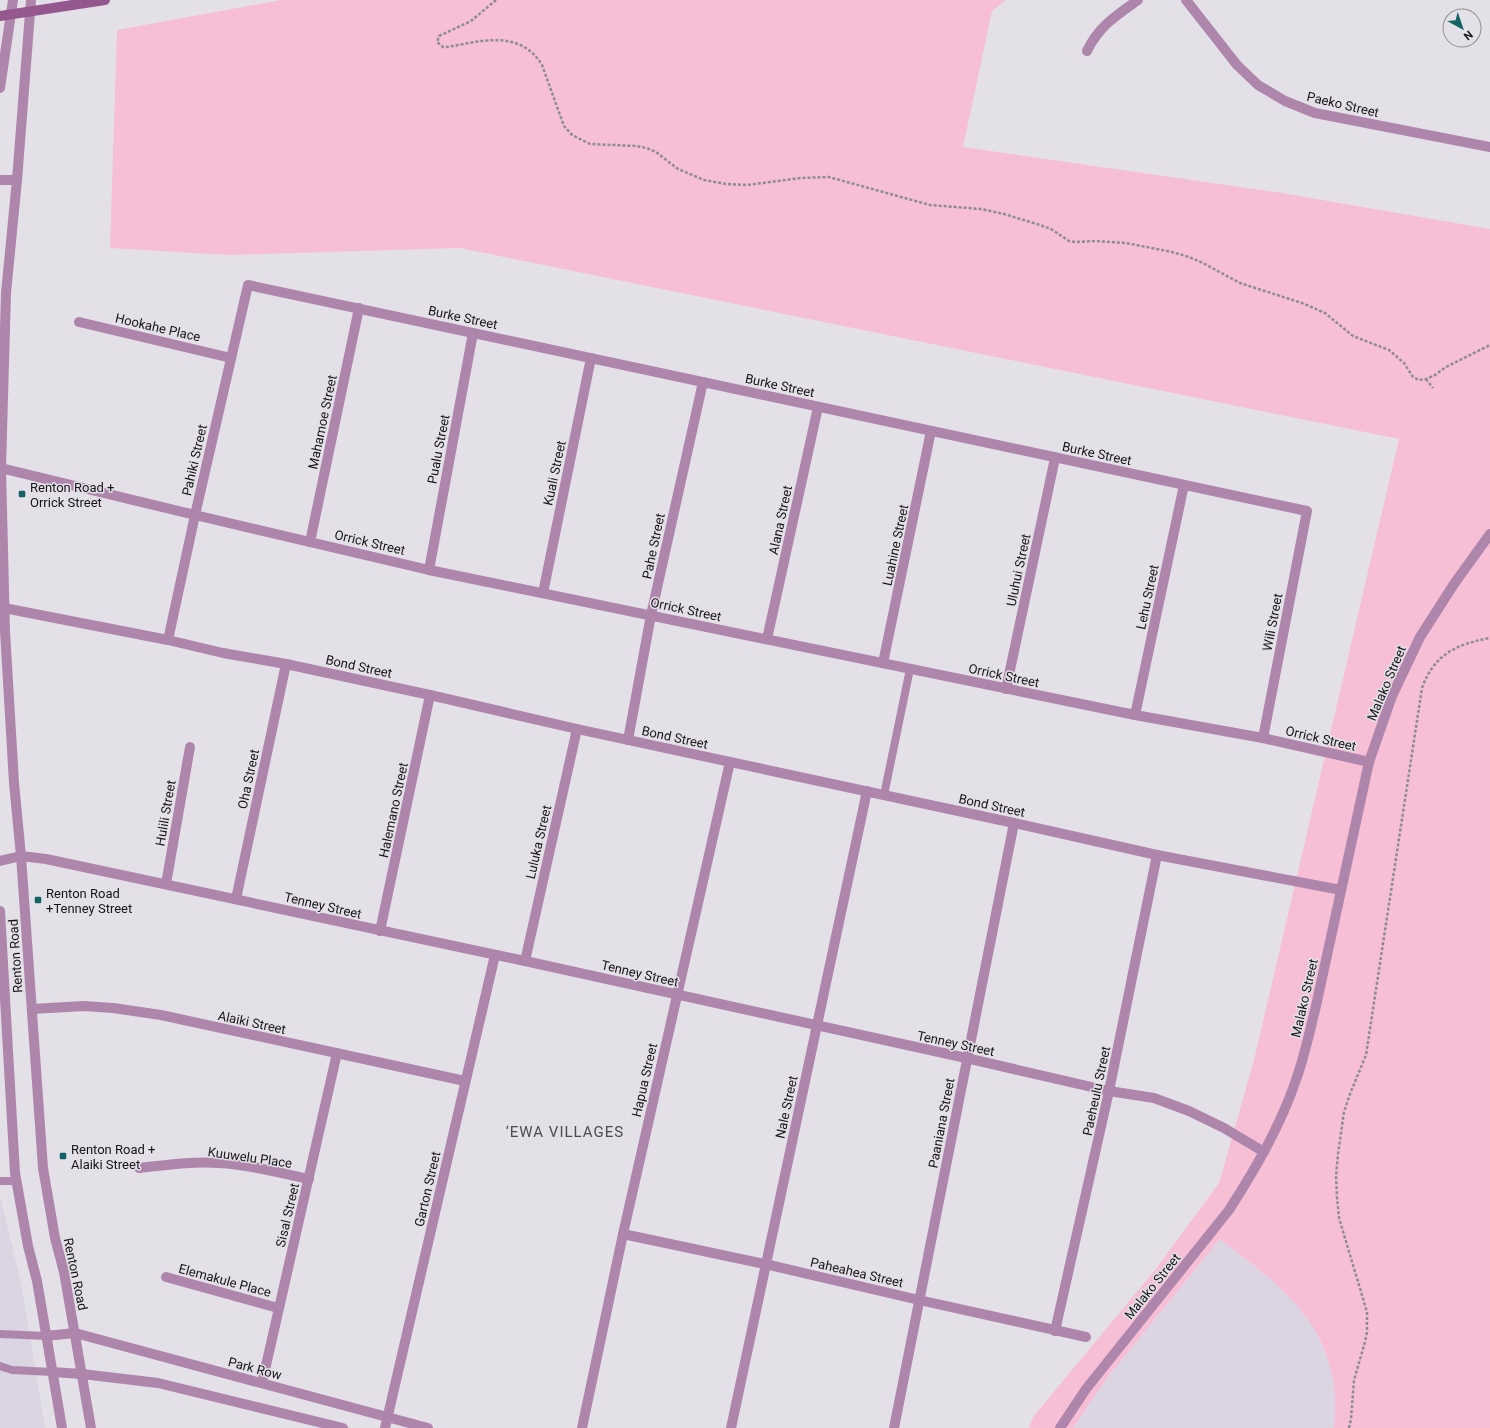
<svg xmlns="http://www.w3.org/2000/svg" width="1490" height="1428" viewBox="0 0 1490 1428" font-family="Roboto,sans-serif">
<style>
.built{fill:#dbd4e2}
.green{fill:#f7bfd6}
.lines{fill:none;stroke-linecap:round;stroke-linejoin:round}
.path{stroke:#8e8c91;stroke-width:2.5;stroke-dasharray:3 2;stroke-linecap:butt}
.service{stroke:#af86ab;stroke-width:8}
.minor{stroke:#af86ab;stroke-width:10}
.tertiary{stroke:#af86ab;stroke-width:10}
.secondary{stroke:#94588f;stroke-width:10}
.poi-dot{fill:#136364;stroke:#e4e0e8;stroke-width:1.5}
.labels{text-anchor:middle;stroke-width:3;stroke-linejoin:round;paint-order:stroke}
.street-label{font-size:13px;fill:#161517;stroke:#e4e0e8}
.poi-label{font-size:13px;fill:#161517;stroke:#e4e0e8;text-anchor:start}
.quarter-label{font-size:15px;letter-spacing:1px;fill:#4d4a51;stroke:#e4e0e8}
</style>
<rect width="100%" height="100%" fill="#e4e0e8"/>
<g class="built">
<polygon points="0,1196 21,1283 45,1428 0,1428"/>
<polygon points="1220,1239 1287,1293 1306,1316 1314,1328 1328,1360 1332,1377 1335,1395 1334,1428 1073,1428 1107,1378"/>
</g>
<path class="green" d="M281,0H1006L992,11L963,147L1282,193L1490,229V1428H1334C1335,1411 1336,1393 1332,1376C1318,1309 1270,1279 1220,1239L1107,1378L1073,1428H1029L1033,1417L1155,1270L1219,1183L1254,1060L1399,439L460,248L228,255L110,248L117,30Z"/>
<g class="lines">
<g class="path">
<path d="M496,0L471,21L439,36L437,42L443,47H447C481,41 520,29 542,65L564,126L572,135L590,144L636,146L647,148L656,152L678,169L704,180L726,184L747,185L801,178L829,177L930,205L981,209L1004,214L1040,225L1051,229L1069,241L1075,242L1096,241L1126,243L1172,252L1189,257L1203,263L1240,283L1302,303L1325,313L1353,336L1389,350L1404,363L1413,377L1419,380L1426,379L1435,375L1446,367L1490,345"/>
<polyline points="1426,379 1433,388"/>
<path d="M1349,1428L1351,1419L1354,1380L1365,1342L1367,1332V1312L1339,1218L1337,1197L1336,1176L1338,1154L1344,1112L1350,1094L1366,1055L1422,688C1434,654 1457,644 1490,638"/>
</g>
<g class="service">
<polyline points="884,795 910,669"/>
<polyline points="0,1181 16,1181"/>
<polyline points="0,1334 46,1336"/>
<polyline points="0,1366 12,1370 52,1372"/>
</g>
<g class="minor">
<polyline points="1186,0 1237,65 1258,85 1285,101 1315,113 1490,147"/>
<path d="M1087,51C1099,26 1117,15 1138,0"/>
<polyline points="79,322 231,358"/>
<polyline points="1,468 195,515 429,570 1135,715 1263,738 1369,762"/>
<polyline points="310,542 359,308"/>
<polyline points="429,570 473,333"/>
<polyline points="543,593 591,358"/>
<polyline points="4,608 168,640 223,653 286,664 430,695 577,729 1014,823 1157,855 1341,890"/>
<polyline points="767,639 818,407"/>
<polyline points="168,640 195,515 248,285 1307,511 1263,738"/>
<polyline points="883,663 931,431"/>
<polyline points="1006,689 1055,458"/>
<polyline points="1135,715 1184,485"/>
<polyline points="628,740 651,615 703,382"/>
<polyline points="0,861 21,856 46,859 525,961 966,1058 1109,1091 1154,1098 1189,1111 1224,1128 1264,1152"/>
<polyline points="166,884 190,747"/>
<polyline points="236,899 286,664"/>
<polyline points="380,931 430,695"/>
<polyline points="525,961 577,729"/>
<polyline points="32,1009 84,1006 113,1008 161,1015 465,1081"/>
<path d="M139,1168C166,1165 192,1161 219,1163C249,1164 279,1173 309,1179"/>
<polyline points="623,1234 765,1264 919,1300 1086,1337"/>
<polyline points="166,1277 278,1308"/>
<polyline points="1055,1331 1109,1091 1157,855"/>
<polyline points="75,1333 428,1428"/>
<polyline points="82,1374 158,1383 343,1428"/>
<polyline points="262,1383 337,1053"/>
<polyline points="385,1428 495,955"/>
<polyline points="582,1428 623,1234 730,762"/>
<polyline points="731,1428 867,791"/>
<polyline points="894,1428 1014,823"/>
<path d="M1060,1428L1086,1389L1229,1210C1256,1168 1281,1125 1297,1077C1305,1054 1310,1030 1316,1006L1369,762L1392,696L1420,637L1454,584L1490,534"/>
</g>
<g class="tertiary">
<polyline points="31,0 17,180 6,293 1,468 5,631 14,783 21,856 43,1168 55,1238 64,1272 91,1428"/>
<polyline points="0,88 13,0"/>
<polyline points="0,180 17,180"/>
<polyline points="0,911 15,1173 28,1246 37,1281 62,1428"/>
<polyline points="46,1336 75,1333"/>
<polyline points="52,1372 82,1374"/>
</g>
<polyline class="secondary" points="0,16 105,0"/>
</g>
<g class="poi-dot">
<rect x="18" y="490" width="8" height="8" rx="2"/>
<rect x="34" y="896" width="8" height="8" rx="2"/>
<rect x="59" y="1152" width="8" height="8" rx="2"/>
</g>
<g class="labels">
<g class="street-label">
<text transform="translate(1343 104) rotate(13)" y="5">Paeko Street</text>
<text transform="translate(463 317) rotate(12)" y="5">Burke Street</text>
<text transform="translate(158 327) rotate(13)" y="5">Hookahe Place</text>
<text transform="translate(780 385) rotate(12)" y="5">Burke Street</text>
<text transform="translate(322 422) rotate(-78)" y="5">Mahamoe Street</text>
<text transform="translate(438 449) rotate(-79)" y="5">Pualu Street</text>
<text transform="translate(1097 453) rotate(12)" y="5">Burke Street</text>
<text transform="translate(194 460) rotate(-77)" y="5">Pahiki Street</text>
<text transform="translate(554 473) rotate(-78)" y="5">Kuali Street</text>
<text transform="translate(780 520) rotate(-78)" y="5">Alana Street</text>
<text transform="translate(370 542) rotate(13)" y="5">Orrick Street</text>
<text transform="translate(895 545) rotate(-78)" y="5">Luahine Street</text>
<text transform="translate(653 546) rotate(-78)" y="5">Pahe Street</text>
<text transform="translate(1018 570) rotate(-78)" y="5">Uluhui Street</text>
<text transform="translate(1147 597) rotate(-78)" y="5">Lehu Street</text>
<text transform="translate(686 609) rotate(12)" y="5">Orrick Street</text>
<text transform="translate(1272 622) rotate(-79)" y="5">Wili Street</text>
<text transform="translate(359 666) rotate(12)" y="5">Bond Street</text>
<text transform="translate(1004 675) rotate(12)" y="5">Orrick Street</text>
<text transform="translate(1386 683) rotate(-67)" y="5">Malako Street</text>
<text transform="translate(675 737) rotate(12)" y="5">Bond Street</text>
<text transform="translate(1321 738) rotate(13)" y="5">Orrick Street</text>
<text transform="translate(248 779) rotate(-78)" y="5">Oha Street</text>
<text transform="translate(992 805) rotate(12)" y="5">Bond Street</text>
<text transform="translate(393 810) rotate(-78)" y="5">Halemano Street</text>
<text transform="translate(165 813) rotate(-80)" y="5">Hulili Street</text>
<text transform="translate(538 842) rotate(-77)" y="5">Luluka Street</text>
<text transform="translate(323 905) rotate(13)" y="5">Tenney Street</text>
<text transform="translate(15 956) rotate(-94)" y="5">Renton Road</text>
<text transform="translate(640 973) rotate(13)" y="5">Tenney Street</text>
<text transform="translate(1304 998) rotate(-77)" y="5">Malako Street</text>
<text transform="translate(252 1022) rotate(12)" y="5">Alaiki Street</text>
<text transform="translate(956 1043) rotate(12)" y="5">Tenney Street</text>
<text transform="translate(644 1080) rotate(-77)" y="5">Hapua Street</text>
<text transform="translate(1096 1091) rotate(-78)" y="5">Paeheulu Street</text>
<text transform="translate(786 1107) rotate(-78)" y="5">Nale Street</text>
<text transform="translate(941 1123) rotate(-79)" y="5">Paaniana Street</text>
<text transform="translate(250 1157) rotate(8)" y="5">Kuuwelu Place</text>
<text transform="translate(427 1189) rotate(-77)" y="5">Garton Street</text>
<text transform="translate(287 1215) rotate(-77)" y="5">Sisal Street</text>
<text transform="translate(857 1272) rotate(13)" y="5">Paheahea Street</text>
<text transform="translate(76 1274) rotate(78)" y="5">Renton Road</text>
<text transform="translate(225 1280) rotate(15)" y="5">Elemakule Place</text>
<text transform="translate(1152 1286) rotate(-51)" y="5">Malako Street</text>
<text transform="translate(255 1368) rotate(15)" y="5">Park Row</text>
</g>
<g class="poi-label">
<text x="30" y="492">Renton Road +<tspan x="30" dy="15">Orrick Street</tspan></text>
<text x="46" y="898">Renton Road<tspan x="46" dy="15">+Tenney Street</tspan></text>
<text x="71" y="1154">Renton Road +<tspan x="71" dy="15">Alaiki Street</tspan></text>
</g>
<g class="quarter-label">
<text x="565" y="1137">‘EWA VILLAGES</text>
</g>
</g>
<g transform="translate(1462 28) rotate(140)"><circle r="19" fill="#e4e0e8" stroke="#928f94"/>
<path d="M0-3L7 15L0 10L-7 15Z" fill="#136364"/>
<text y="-6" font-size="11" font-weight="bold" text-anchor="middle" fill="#161517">N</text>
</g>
</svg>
